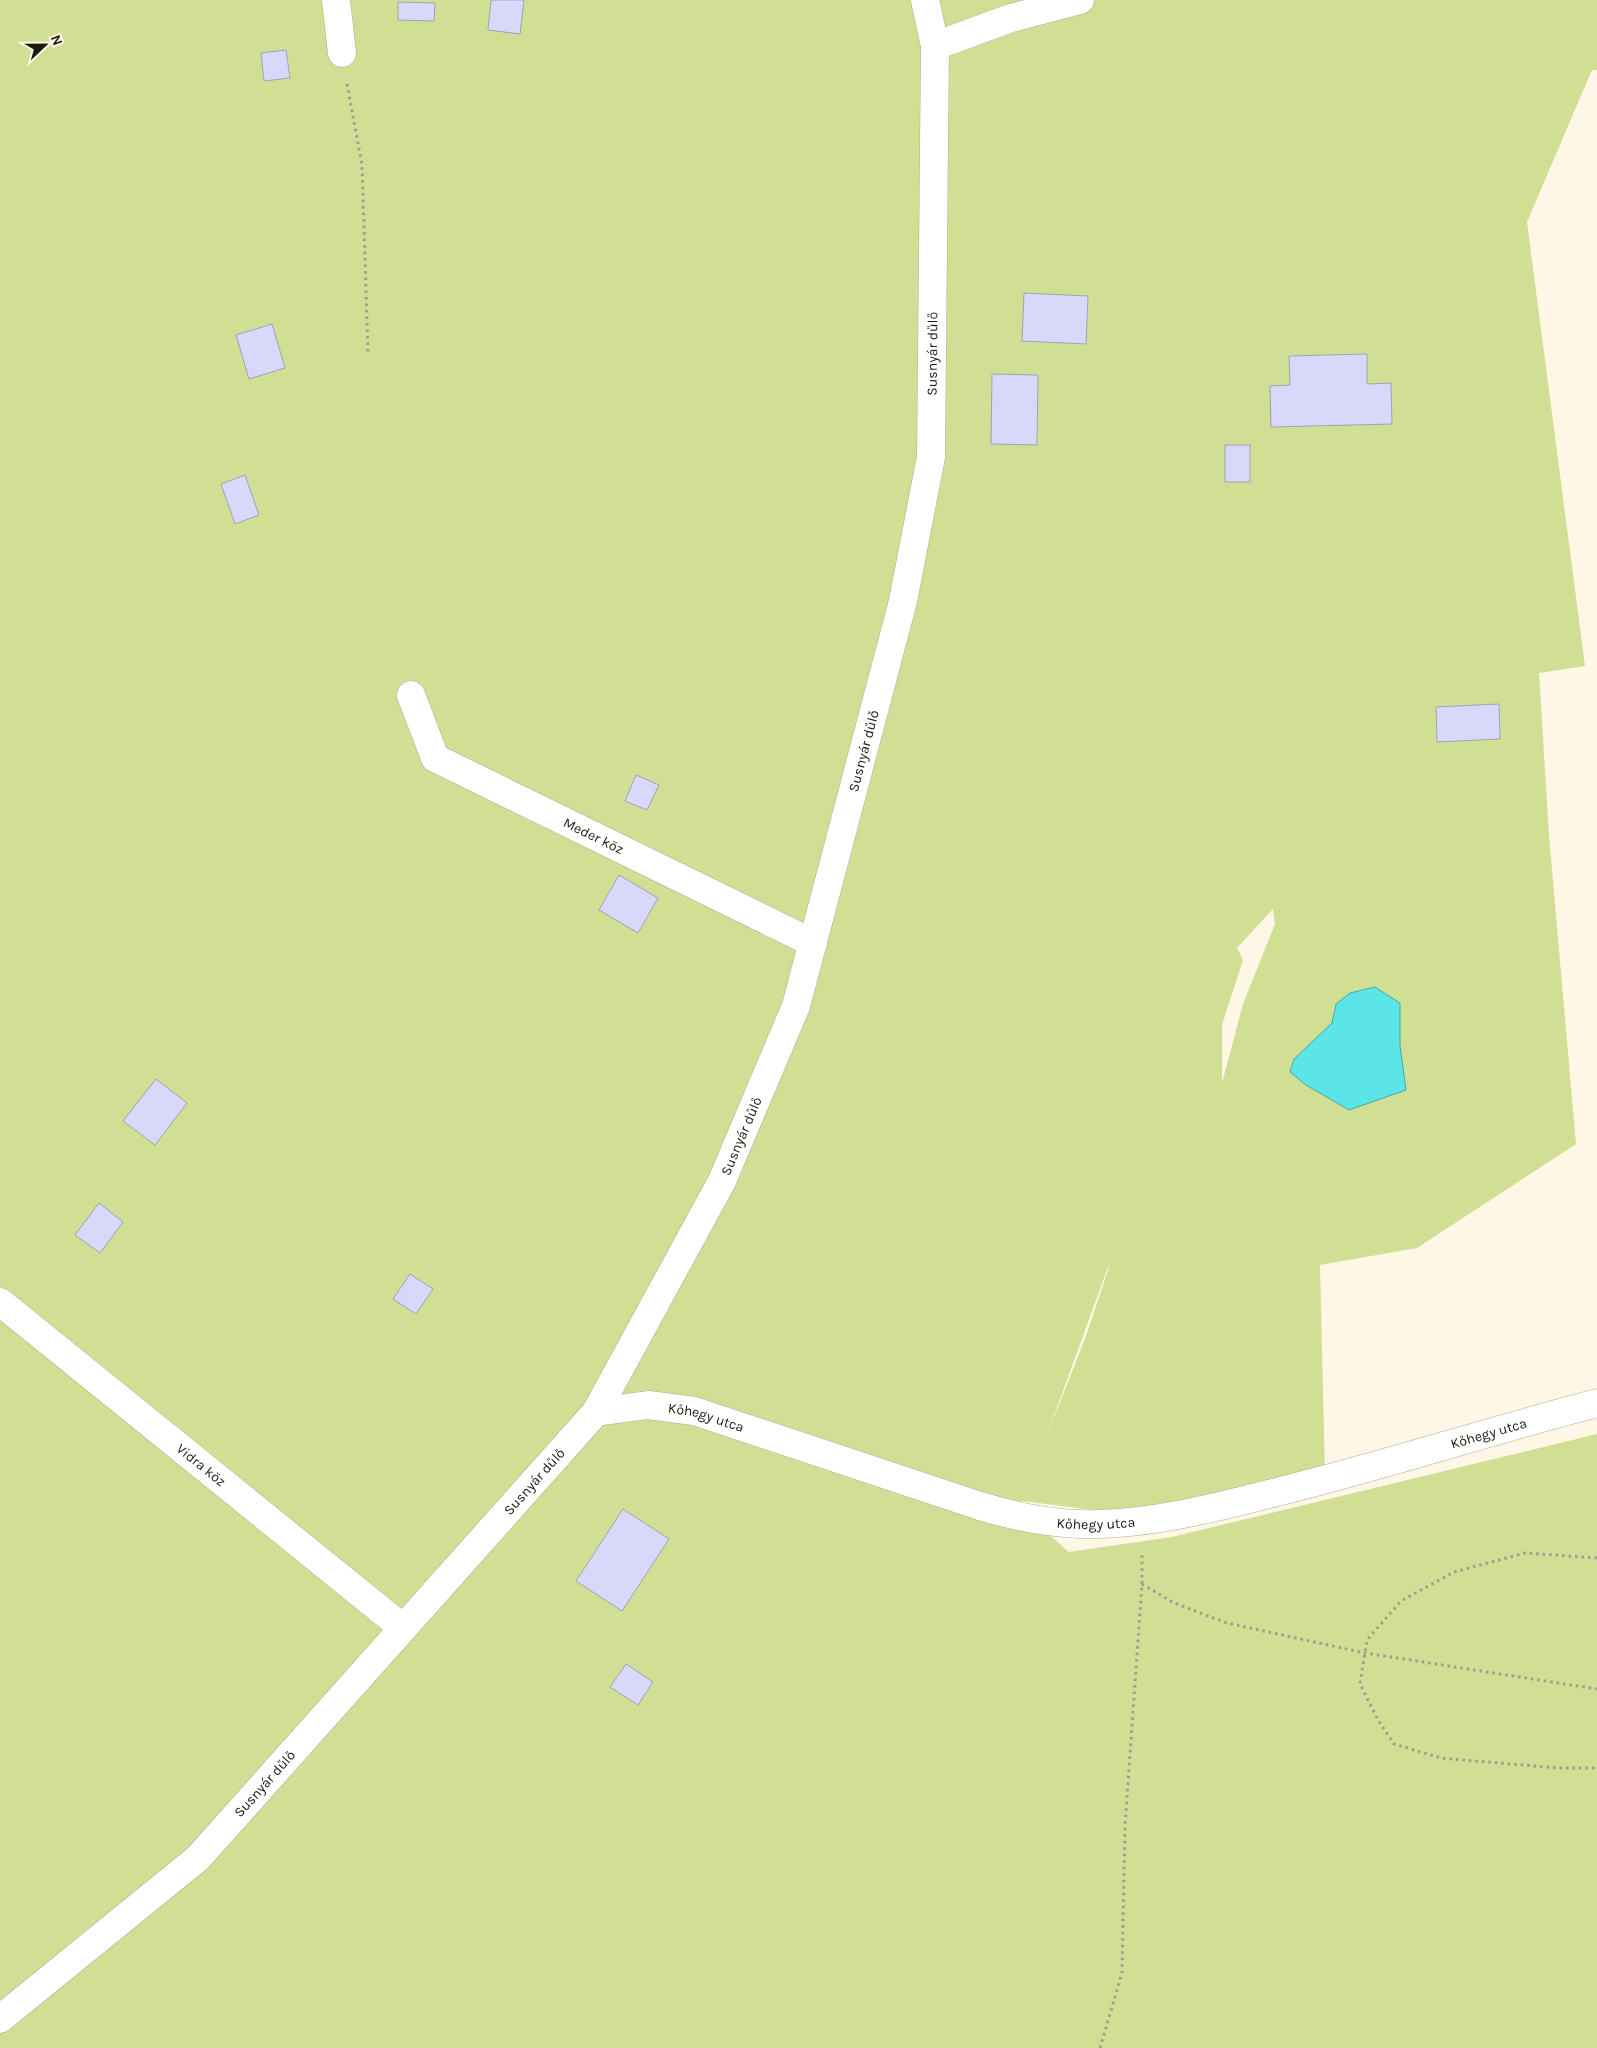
<svg xmlns="http://www.w3.org/2000/svg" width="1597" height="2048" viewBox="0 0 1597 2048" font-family="Karla,sans-serif">
<style>
.green{fill:#d0df94;fill-rule:evenodd}
.water{fill:#5be5e6;stroke:#48a8a6}
.building{fill:#d9d8fb;stroke:#a1a1b7}
.lines{fill:none;stroke-linecap:round;stroke-linejoin:round}
.minor-casing{stroke:#b3aa95;stroke-width:29}
.path{stroke:#a29c8e;stroke-width:3;stroke-dasharray:2.5 4;stroke-linecap:butt}
.minor{stroke:#fff;stroke-width:28}
.labels{text-anchor:middle;stroke-width:4.5;stroke-linejoin:round;paint-order:stroke}
.street-label{font-size:14px;fill:#1c1911;stroke:#fff7e5}
</style>
<rect width="100%" height="100%" fill="#fff7e5"/>
<path class="green" d="M0,0H1597V70H1592L1527,222L1585,666L1539,673L1549,835L1576,1144L1417,1248L1320,1265L1325,1474L1141,1516L1022,1501L1019,1509L1069,1552L1172,1537L1597,1434V2048H0ZM1273,909L1275,924L1243,1004L1222,1083V1025L1243,960L1237,948ZM1109,1267L1086,1336L1047,1435L1108,1267Z"/>
<polygon class="water" points="1375,987 1400,1003 1400,1046 1406,1090 1349,1110 1306,1085 1290,1072 1294,1059 1332,1023 1336,1004 1350,993"/>
<g class="building">
<polygon points="491,0 524,0 520,34 488,30"/>
<polygon points="398,2 435,3 434,21 398,20"/>
<polygon points="286,50 290,78 264,81 261,53"/>
<polygon points="1024,293 1088,296 1086,344 1022,341"/>
<polygon points="272,324 285,368 249,379 236,335"/>
<polygon points="1367,354 1367,384 1391,383 1392,424 1271,427 1270,386 1290,385 1289,356"/>
<polygon points="992,374 1038,375 1037,445 991,444"/>
<rect x="1225" y="445" width="25" height="37"/>
<polygon points="245,475 259,515 235,524 221,484"/>
<polygon points="1499,704 1500,739 1437,742 1436,707"/>
<polygon points="636,775 659,785 647,810 625,801"/>
<polygon points="619,875 658,898 638,933 599,910"/>
<polygon points="156,1079 187,1103 155,1145 123,1121"/>
<polygon points="99,1203 123,1222 100,1253 75,1235"/>
<polygon points="410,1274 433,1289 416,1314 393,1299"/>
<polygon points="623,1509 669,1539 622,1611 576,1581"/>
<polygon points="626,1664 653,1682 638,1705 610,1687"/>
</g>
<g class="lines">
<defs>
<g id="minor">
<polyline points="336,0 342,53"/>
<polyline points="935,46 1011,18 1080,0"/>
<path id="s1" d="M411,695L435,758L813,943"/>
<path id="s2" d="M0,1302L403,1628"/>
<path id="s3" d="M596,1412L648,1405L694,1411L980,1506C1013,1516 1046,1523 1080,1524C1144,1526 1215,1508 1277,1492C1385,1465 1490,1431 1597,1403"/>
<path id="s4" d="M0,2019L198,1858L596,1412L722,1181L796,1006L903,601L931,457L935,46L925,0"/>
</g>
</defs>
<use href="#minor" class="minor-casing"/>
<g class="path">
<polyline points="347,84 362,165 368,354"/>
<polyline points="1597,1558 1525,1553 1454,1572 1401,1601 1367,1640 1360,1684 1378,1720 1394,1744 1441,1758 1558,1768 1597,1768"/>
<polyline points="1142,1584 1174,1603 1227,1623 1365,1653 1597,1689"/>
<polyline points="1100,2048 1122,1973 1125,1825 1142,1584 1142,1552"/>
</g>
<use href="#minor" class="minor"/>
</g>
<g class="labels">
<g class="street-label">
<text dy="5" stroke="none"><textPath href="#s4" startOffset="1975">Susnyár dűlő</textPath></text>
<text dy="5" stroke="none"><textPath href="#s4" startOffset="1570">Susnyár dűlő</textPath></text>
<text dy="5" stroke="none"><textPath href="#s1" startOffset="244">Meder köz</textPath></text>
<text dy="5" stroke="none"><textPath href="#s4" startOffset="1165">Susnyár dűlő</textPath></text>
<text dy="5" stroke="none"><textPath href="#s3" startOffset="112">Kőhegy utca</textPath></text>
<text dy="5" stroke="none"><textPath href="#s3" startOffset="922">Kőhegy utca</textPath></text>
<text dy="5" stroke="none"><textPath href="#s2" startOffset="259">Vidra köz</textPath></text>
<text dy="5" stroke="none"><textPath href="#s4" startOffset="760">Susnyár dűlő</textPath></text>
<text dy="5" stroke="none"><textPath href="#s3" startOffset="518">Kőhegy utca</textPath></text>
<text dy="5" stroke="none"><textPath href="#s4" startOffset="355">Susnyár dűlő</textPath></text>
</g>
</g>
<g transform="translate(45 45) rotate(68)" stroke="#fff7e5" stroke-width="4" paint-order="stroke">
<path d="M0-4L9 19L0 12L-9 19Z" fill="#1c1911"/>
<text y="-8" font-size="14" font-weight="bold" text-anchor="middle" fill="#1c1911">N</text>
</g>
</svg>
